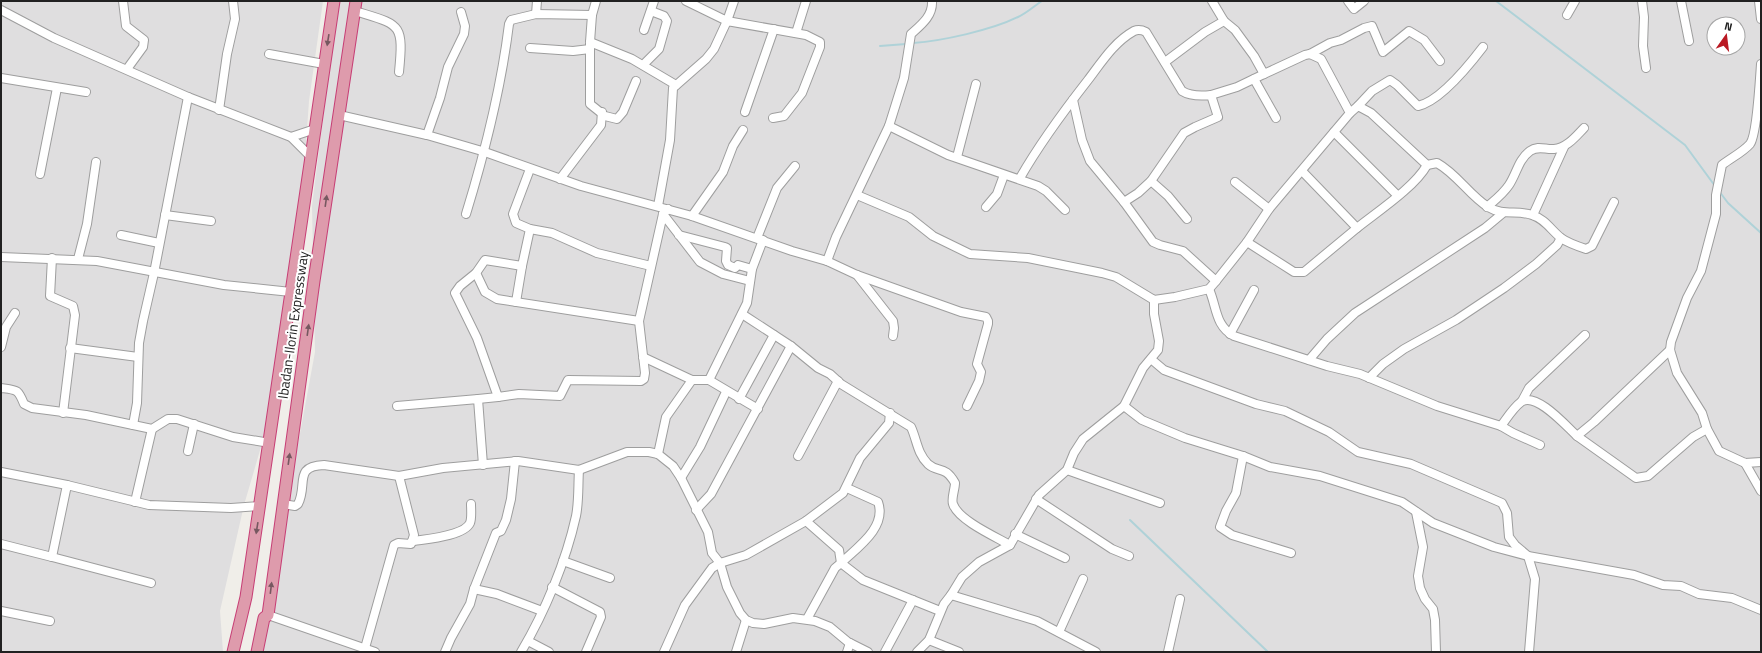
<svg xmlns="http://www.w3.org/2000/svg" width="1762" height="653" viewBox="0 0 1762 653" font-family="'Titillium Web',sans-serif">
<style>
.residential{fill:#dfdedf;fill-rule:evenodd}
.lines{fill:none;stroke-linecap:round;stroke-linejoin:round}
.stream{stroke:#afd2d8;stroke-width:2}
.minor-casing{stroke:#9e9e9e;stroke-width:10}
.highway-casing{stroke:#c73e75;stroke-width:13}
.minor{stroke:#fff;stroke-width:8}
.highway{stroke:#de9bac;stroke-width:11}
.oneway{fill:#765860}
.labels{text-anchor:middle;stroke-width:4;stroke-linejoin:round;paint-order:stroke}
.street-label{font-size:14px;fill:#212121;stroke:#fff}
</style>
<rect width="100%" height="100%" fill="#f0eee9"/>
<g class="residential">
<polygon points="1,1 323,1 309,101 302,199 280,382 244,505 220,611 223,652 1,652"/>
<path d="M340,1H1761V652H254L280,542L315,352L312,206L330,63ZM1714,24H1738V48H1714Z"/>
</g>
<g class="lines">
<g class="stream">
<polyline points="1496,1 1685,145 1715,186"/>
<path d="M913,43C942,41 992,30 1018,17C1027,13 1034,6 1042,1"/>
<polyline points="880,46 906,44"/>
<polyline points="1719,191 1728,203 1761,233"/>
<polyline points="1130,520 1268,652"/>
</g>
<defs>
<g id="minor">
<polyline points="123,1 126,26 144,40 143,47 127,69"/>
<polyline points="596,1 592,15 590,42 590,104 605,116 617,119 623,112 636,81"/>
<polyline points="686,1 727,21 734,1"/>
<polyline points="1212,1 1224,21 1235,30 1254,56 1264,74 1305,55 1310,54 1330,43 1341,40 1364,28 1372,26 1383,52 1409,31 1424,40 1440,61"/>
<polyline points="1348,1 1354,9 1364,1"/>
<polyline points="1642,1 1644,17 1643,46 1646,68"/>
<polyline points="1681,1 1689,41"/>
<polyline points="1759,1 1761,19"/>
<polyline points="1,10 54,38 188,97 291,137 311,157"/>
<path d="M355,11C400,25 404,22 399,72"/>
<polyline points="536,14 537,1"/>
<polyline points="1567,15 1575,1"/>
<polyline points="644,30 654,1"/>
<polyline points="796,33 806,1"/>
<polyline points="590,42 632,59 676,85"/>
<polyline points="530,48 573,51 590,49"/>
<polyline points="269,54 324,64"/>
<polyline points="1310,54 1321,59 1350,113 1269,209 1247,242 1294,272 1304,272 1357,228"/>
<polyline points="1165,62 1205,32 1224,21"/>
<path d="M1761,64C1760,78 1757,135 1750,144C1743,152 1731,158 1722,165L1716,195V214L1701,271L1687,298L1671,342L1670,350L1677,373L1702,413L1707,429L1719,451L1745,463L1761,462"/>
<polyline points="643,65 659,49 667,21 664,16 651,11"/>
<polyline points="1,78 86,92"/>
<polyline points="1254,79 1276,118"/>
<polyline points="1211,95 1237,87 1264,74"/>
<polyline points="1073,100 1082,140 1090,161 1124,202 1153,242 1160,245 1183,251 1216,281 1247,242"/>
<path d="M1358,106L1372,91L1390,80L1397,85L1418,106C1440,101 1470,64 1483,47"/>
<polyline points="219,110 227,54 235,19 233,1"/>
<polyline points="745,112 774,29"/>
<path d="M1350,113L1358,106L1371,113L1427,165L1437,163C1457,174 1469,195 1488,207C1503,216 1517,210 1532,215C1545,219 1551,230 1561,238C1568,243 1577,246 1586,249L1592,246L1614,202"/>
<polyline points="339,115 427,135 482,151 581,186 692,216 792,251 827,261 857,275 961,312 986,317 988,321 988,324 977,364 981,372 979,381 967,406"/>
<polyline points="889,126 948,155 1038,186 1046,191 1065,210"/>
<polyline points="1334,132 1397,195"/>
<polyline points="427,135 440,98 448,67 464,34 465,26 461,12"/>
<polyline points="291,137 315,129"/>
<polyline points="957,157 976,84"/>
<path d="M1302,171L1357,228C1377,212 1415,187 1427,165"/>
<polyline points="40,174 57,88"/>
<path d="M1020,178C1040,143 1063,112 1088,80C1101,63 1114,42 1134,31C1139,29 1142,30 1146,32L1182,91C1190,96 1202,96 1211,95L1218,117L1195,127L1184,133L1151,181L1138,193L1124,202"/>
<polyline points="560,179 601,125 602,112"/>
<polyline points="1151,181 1168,196 1187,219"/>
<polyline points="1235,182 1269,209"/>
<polyline points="857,195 909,217 933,236 970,254 1028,258 1102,273 1116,277 1154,300 1175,297 1209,289 1216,281"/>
<polyline points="658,206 670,140 673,88 706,59 714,49 727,21 806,35 820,42 820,47 802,93 784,116 773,118"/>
<polyline points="986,207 997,194 1004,175"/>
<path d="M1487,207C1495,200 1503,194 1509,185C1517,173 1518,160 1530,151C1538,145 1546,150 1554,149C1567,148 1576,136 1584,128"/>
<path d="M466,214C485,152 501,89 509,24L511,20L536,14L592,15"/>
<polyline points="663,214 700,262 723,274 750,281"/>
<polyline points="165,215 211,221"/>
<polyline points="1533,215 1564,147"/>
<polyline points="692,216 723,172 733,146 743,130"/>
<polyline points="530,229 552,233 597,253 651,266"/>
<polyline points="121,235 159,243"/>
<polyline points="679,235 725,247 727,248 726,261 728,265 735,268 738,265 752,269"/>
<polyline points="757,238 777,188 795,166"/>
<polyline points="1,257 97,261 224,285 291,292"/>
<polyline points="52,258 50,296 73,306 75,315 63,413"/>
<polyline points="78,259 87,224 96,162"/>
<path d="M827,261L836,237L889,126L904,78L911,34C921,25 933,16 932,1"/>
<polyline points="522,266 485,260 476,273 460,286 455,293 477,338 498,397 519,394 560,396 568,380 641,381 644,379 645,373 639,321 663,214 668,209"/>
<polyline points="476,273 485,292 497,299 639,321"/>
<polyline points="857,275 893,321 894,328 893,336"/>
<path d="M1209,289C1217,307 1215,326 1234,336L1327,366L1360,374L1437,406L1501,426L1513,433L1540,445"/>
<polyline points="516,302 522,266 530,229 516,223 513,214 530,169"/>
<path d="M742,314L791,346L818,368L830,374L841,384L911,427C917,440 917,453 928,464C938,473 945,465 955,483C955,489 951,499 953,504C958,520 996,537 1010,545"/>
<polyline points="1230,334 1254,290"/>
<polyline points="1,347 6,327 15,313"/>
<polyline points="70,348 138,357"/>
<polyline points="643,357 692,380 709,380 758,409"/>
<polyline points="1151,359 1164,370 1256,404 1285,411 1329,432 1358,452 1411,464 1502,503 1507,513 1509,537 1515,545 1528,556 1535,579 1529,652"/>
<polyline points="1309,360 1327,339 1355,313 1485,228 1503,213"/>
<polyline points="1369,378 1383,364 1404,349 1456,320 1504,288 1536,264 1557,245 1561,238"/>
<polyline points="709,380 747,303 752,269 763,240"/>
<path d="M1,388C17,390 18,389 24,404L32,408L86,415L152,429L168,419H177L233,437L270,443"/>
<polyline points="478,399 498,397"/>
<polyline points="739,399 774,335"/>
<polyline points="1522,401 1529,388 1585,335"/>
<polyline points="397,406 478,399 483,465"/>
<polyline points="1124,406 1142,420 1185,438 1243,456 1270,467 1320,476 1402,502 1433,523 1494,547 1528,556 1634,575 1663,585 1681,586 1699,594 1732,598 1761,610"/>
<polyline points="133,425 137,403 139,343 143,321 154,273 188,97"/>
<path d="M1501,426C1507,418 1513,408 1521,402C1536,391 1567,427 1577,436L1594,422L1670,350"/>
<polyline points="1577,436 1636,478 1648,476 1693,437 1707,429"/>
<polyline points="188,451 194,424"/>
<polyline points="658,454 666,417 692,380"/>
<polyline points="798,456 838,381"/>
<polyline points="1243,456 1236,493 1226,511 1220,527 1232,535 1291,553"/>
<polyline points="1745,463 1761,491"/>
<polyline points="1067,470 1160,503"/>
<polyline points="1,472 67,485 149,505 231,508 260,506"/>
<polyline points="681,478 700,447 726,392"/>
<polyline points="1036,499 1112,549 1129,556"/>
<polyline points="135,502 152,429"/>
<path d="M283,504L295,506L298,504C308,485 293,466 324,465L399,476L443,468L518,461L579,470L627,452H649L658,454L673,466L681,478L708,532L712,553L720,563L727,587L740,613L746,620L753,623L764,624L793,618L815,621L830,627L848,642L868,652"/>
<polyline points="696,510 711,494 791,346"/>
<polyline points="1416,512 1423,547 1418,576 1420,588 1425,599 1433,609 1435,620 1436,652"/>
<polyline points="806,521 839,550 841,563 863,580 940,611"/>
<polyline points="1015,534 1065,558"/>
<path d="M414,541C426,539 464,536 470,523C472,518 471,509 471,504"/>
<polyline points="1,544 52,557 67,485"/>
<polyline points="52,557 151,583"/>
<polyline points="563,561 610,578"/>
<path d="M842,562C858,547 887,527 878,502L847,488"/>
<polyline points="552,587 600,612 601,617 586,652"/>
<polyline points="474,589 497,594 542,611"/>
<polyline points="951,595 1037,621 1096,652"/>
<polyline points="1,611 50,621"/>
<polyline points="268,615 375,652"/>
<polyline points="807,619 835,568 841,563"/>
<polyline points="1059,632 1083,579"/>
<polyline points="929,640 959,652"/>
<polyline points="528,641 549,652"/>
<polyline points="365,648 394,545 398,543 411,544 414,535 399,476"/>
<polyline points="445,652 451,638 470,604 474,589 496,533 501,531 506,520 511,499 515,461"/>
<path d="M521,652C545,612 566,561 576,516C579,501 578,485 579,470"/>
<polyline points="664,652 685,605 712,568 720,563 746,555 806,521 843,493 860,458 889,423 890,413"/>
<polyline points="736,652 746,620"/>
<polyline points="847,652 850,643"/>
<polyline points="885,652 913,600"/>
<polyline points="917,652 929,640 944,604 951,595 962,577 979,562 1010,545 1039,495 1067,470 1074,453 1083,439 1124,406 1143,368 1158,350 1159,341 1154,314 1154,300"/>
<polyline points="1168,652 1180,599"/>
</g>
<g id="highway">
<polyline points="233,652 246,597 334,1"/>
<polyline points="257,652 264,618 268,615 314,281 356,1"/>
</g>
</defs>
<use href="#minor" class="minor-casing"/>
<use href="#highway" class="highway-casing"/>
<use href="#minor" class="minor"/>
<use href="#highway" class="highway"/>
</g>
<defs><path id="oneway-solid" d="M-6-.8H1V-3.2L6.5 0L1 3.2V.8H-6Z"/></defs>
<g class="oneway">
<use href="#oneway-solid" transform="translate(328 40) rotate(99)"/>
<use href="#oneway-solid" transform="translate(326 201) rotate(-82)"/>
<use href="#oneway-solid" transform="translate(308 330) rotate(-82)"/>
<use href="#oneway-solid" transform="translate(289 459) rotate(-82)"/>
<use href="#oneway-solid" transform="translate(257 528) rotate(99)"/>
<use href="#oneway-solid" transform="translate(271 588) rotate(-83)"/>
</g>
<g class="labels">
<g class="street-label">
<text transform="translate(293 325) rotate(-82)" y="5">Ibadan-Ilorin Expressway</text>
</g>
</g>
<rect width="1762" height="653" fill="none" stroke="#212121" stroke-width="4"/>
<g transform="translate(1726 36) rotate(14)"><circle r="19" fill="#ffffff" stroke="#a6a6a6"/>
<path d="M0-3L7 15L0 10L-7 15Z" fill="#ba1923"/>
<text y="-6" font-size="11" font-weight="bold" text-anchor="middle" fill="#212121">N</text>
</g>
</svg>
